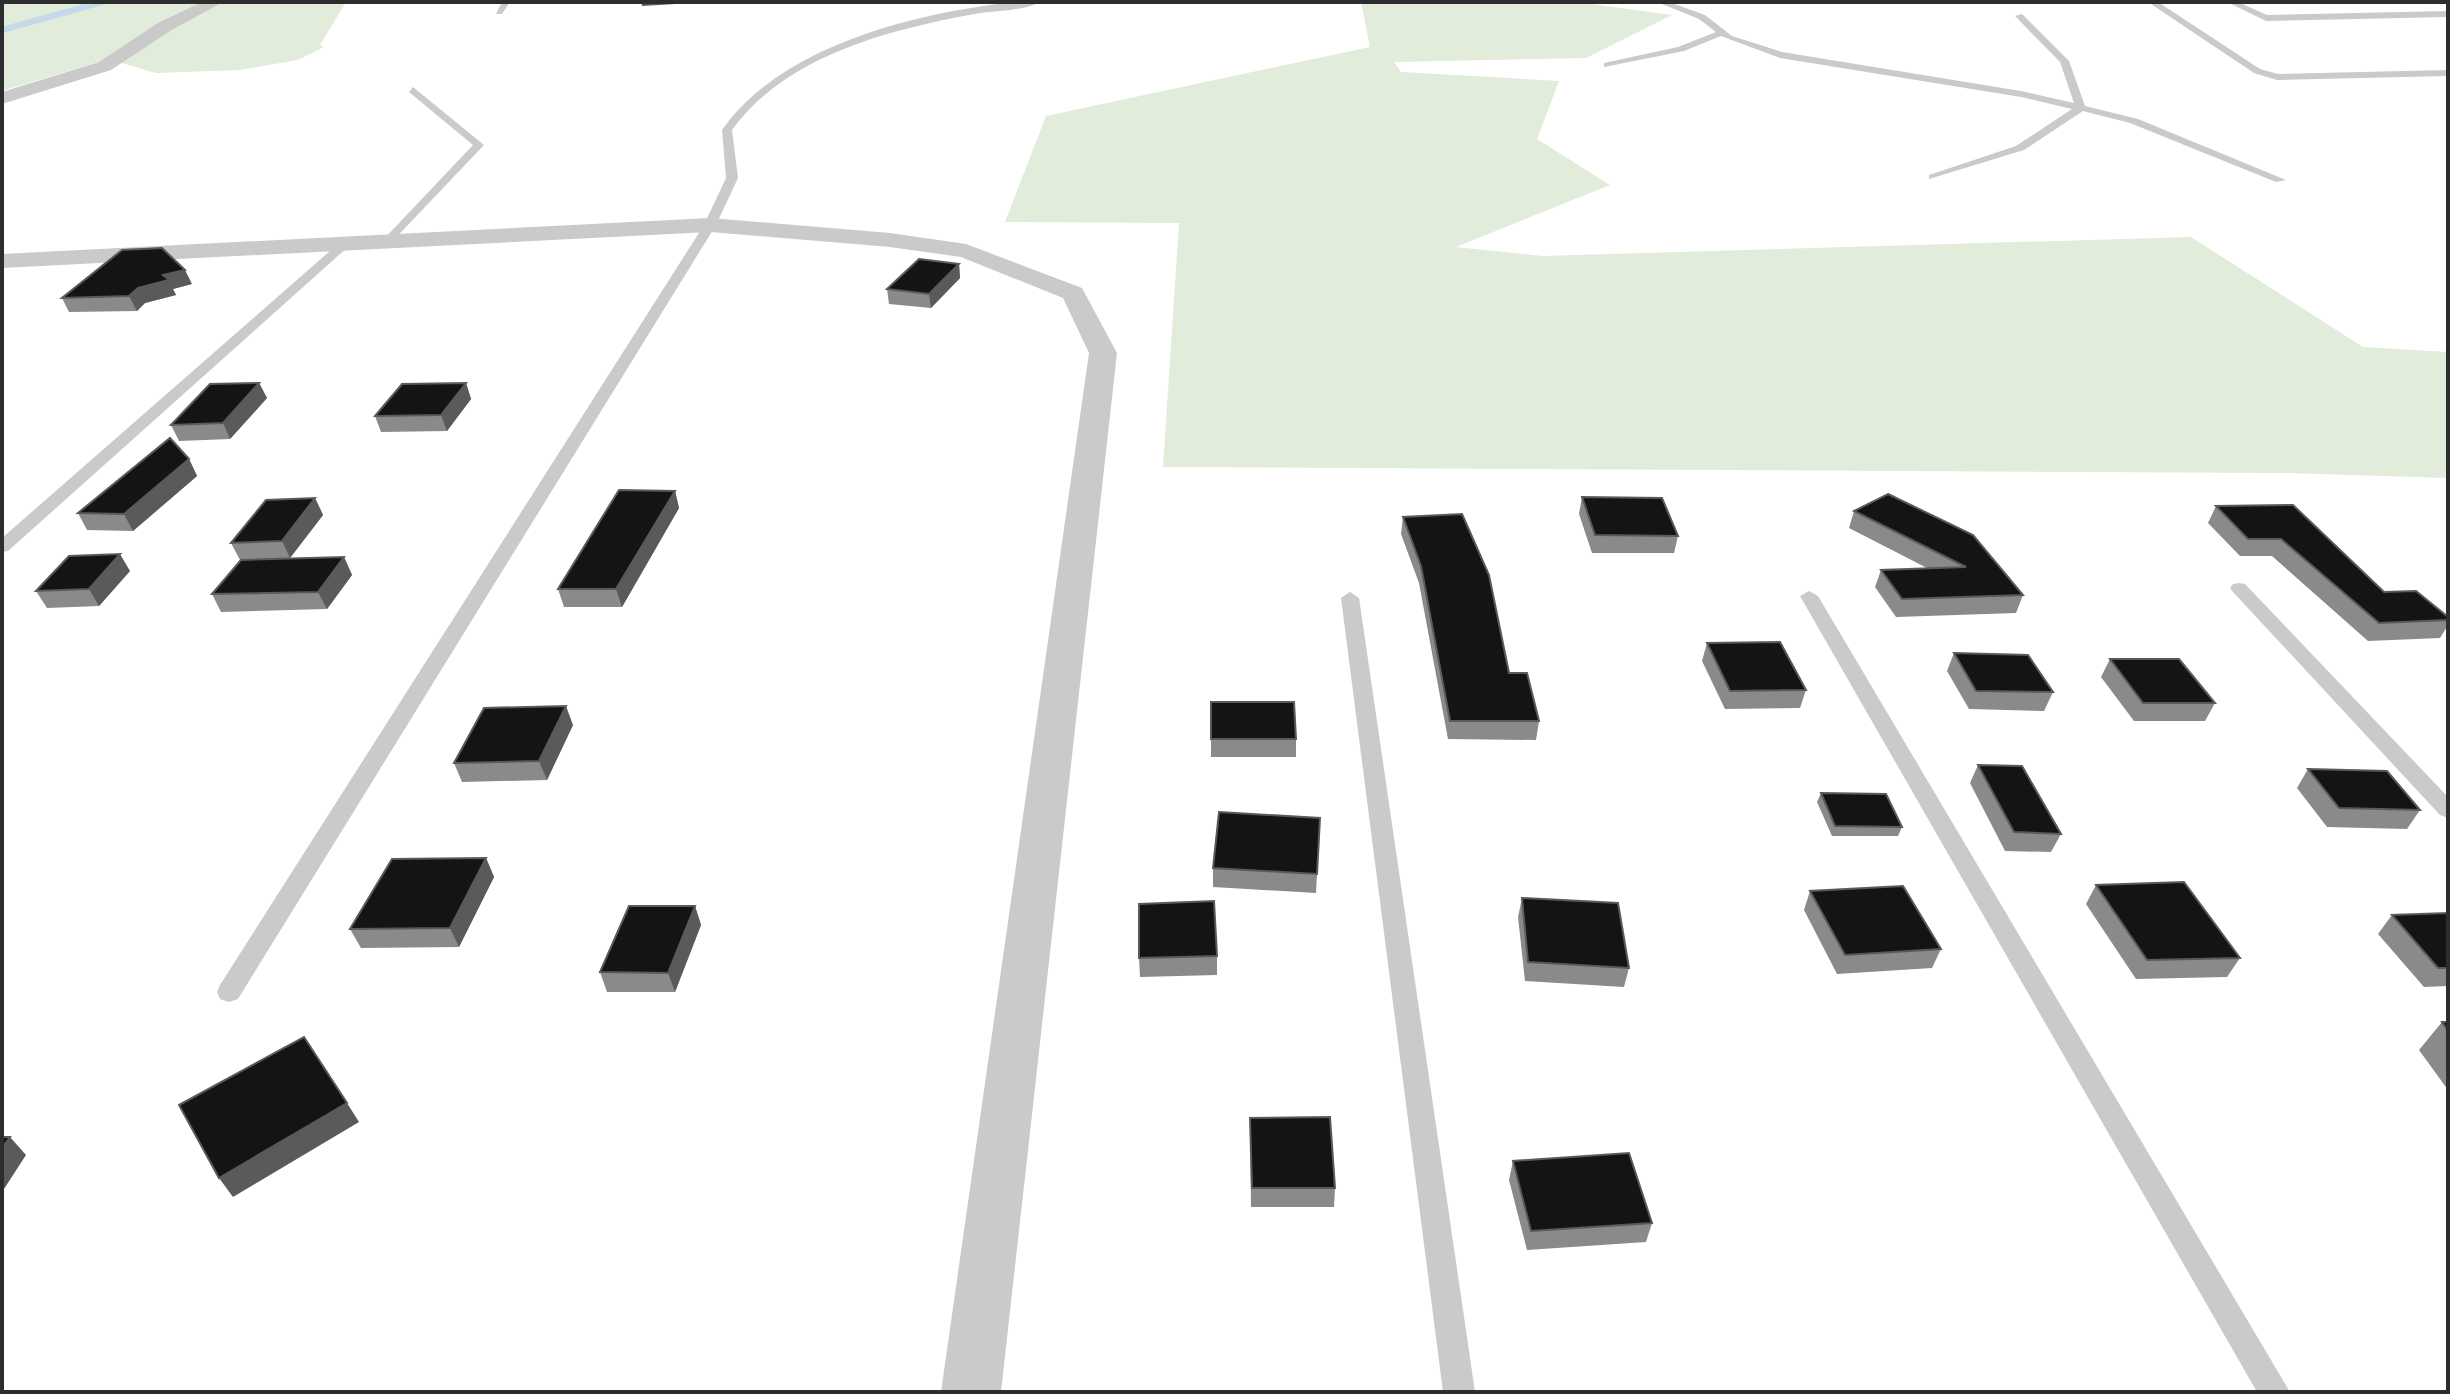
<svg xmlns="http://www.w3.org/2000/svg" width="2450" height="1394" viewBox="0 0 2450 1394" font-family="'PT Sans Narrow',sans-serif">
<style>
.green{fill:#e1ecda}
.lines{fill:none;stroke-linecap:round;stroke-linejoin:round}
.stream{stroke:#c5d9ed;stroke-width:6}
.service{fill:#cacaca;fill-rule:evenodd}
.minor{fill:#cacaca;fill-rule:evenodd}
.wall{fill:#8a8a8a}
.shaded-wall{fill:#5a5a5a}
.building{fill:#141414;stroke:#5a5a5a;stroke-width:2}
</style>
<rect width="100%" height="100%" fill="#fff"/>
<g class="green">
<polygon points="2,2 346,2 320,45 324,47 298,60 240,70 156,73 108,59 2,91"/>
<polygon points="1361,2 1577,2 1672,15 1586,58 1394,62 1401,72 1559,81 1537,139 1610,185 1456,247 1542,256 2191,237 2363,347 2448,352 2448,478 2284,473 1163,467 1179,223 1005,222 1046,116 1370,47"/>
</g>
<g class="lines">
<polyline class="stream" points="2,30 102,2"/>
<g class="service">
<polygon points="502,2 510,2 502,14 496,14"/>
<path d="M1014,2H1040C1022,12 990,10 969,15C884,31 785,57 732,130L738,178L716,225L238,999L229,1002L220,999L217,992L220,985L704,225L726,178L722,130C782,45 915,13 1014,2Z"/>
<polygon points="1657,2 1669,2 1705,15 1732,36 1782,52 2021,91 2074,103 2060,62 2015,16 2022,14 2069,61 2085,106 2138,119 2286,180 2276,182 2130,123 2083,111 2024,150 1929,179 1929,175 2016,146 2072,109 2021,97 1780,58 1721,36 1684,51 1604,67 1604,63 1678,47 1716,32 1699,19"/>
<polygon points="2148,2 2158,2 2260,69 2278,74 2448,70 2448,76 2277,80 2254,73"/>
<polygon points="2227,2 2238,2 2267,15 2448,11 2448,17 2266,21"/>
<polygon points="413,87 484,145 386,248 380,244 382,241 473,145 409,92"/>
<polygon points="339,243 349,246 8,551 2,552 2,538"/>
<polygon points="2239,583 2245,584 2448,797 2448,818 2440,815 2233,592 2230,588 2233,584"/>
<polygon points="1809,591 1818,596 2290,1392 2257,1392 1800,596"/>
<polygon points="1350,592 1359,598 1475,1392 1443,1392 1341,598"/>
</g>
<g class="minor">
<polygon points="202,2 223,2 170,31 111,70 2,104 2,92 99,62 158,23"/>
<polygon points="710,218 890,233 966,244 1082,288 1117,353 1001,1392 941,1392 1089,353 1063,298 961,257 890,247 710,232 2,268 2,254"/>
</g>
</g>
<g class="wall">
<polygon points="959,264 960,278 931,308 889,304 887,289"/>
<polygon points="192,284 173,289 176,295 145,303 137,311 69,312 62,298"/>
<polygon points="259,383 267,398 230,439 179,441 171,425"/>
<polygon points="466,383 471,399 447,431 381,432 375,416"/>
<polygon points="189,459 197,476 133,531 87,530 78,513"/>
<polygon points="675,491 679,508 622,607 564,607 558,589"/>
<polygon points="1582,497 1678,536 1674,553 1592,553 1579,514"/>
<polygon points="315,498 323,515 290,558 344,557 352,575 327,609 221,612 212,594 240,560 231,543"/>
<polygon points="2216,506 2384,592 2448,617 2448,625 2440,638 2368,641 2272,556 2240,556 2208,523"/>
<polygon points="1854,511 2023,595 2016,613 1896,617 1875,587 1881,570 1927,568 1849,528"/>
<polygon points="1403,517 1509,673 1539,721 1536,740 1448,739 1419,583 1401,534"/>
<polygon points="130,571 99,606 47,608 36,591"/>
<polygon points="1707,643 1806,690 1800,708 1725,709 1702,661"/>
<polygon points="1954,653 2053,692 2044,711 1969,709 1947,671"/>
<polygon points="2110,659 2215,703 2205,721 2134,721 2101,677"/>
<polygon points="1211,702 1296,739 1296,757 1211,757"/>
<polygon points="573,725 547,780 462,782 454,763"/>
<polygon points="1978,765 2061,834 2051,852 2005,851 1970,783"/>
<polygon points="2308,769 2420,810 2407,829 2327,827 2297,788"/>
<polygon points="1821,793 1902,827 1898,836 1832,836 1817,802"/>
<polygon points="1320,818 1316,893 1213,887 1213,868"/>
<polygon points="486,858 494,877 459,947 361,948 350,929"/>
<polygon points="2096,885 2240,958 2227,977 2136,979 2086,904"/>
<polygon points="1810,891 1941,949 1932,968 1837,974 1804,910"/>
<polygon points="1522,898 1629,968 1624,987 1525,981 1518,917"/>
<polygon points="695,906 701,925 675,992 607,992 600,972"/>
<polygon points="2448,913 2448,986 2424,987 2378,934 2392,915"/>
<polygon points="1217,956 1217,975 1140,977 1139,958"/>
<polygon points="2442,1022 2448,1022 2448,1090 2419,1050"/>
<polygon points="1250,1118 1335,1188 1334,1207 1251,1207"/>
<polygon points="1513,1161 1652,1223 1646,1242 1527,1250 1509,1180"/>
</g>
<g class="shaded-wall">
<polygon points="550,2 585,2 551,4"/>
<polygon points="641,2 709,2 642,6"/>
<polygon points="959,264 960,278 931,308 929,294"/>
<polygon points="185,270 192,284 173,289 176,295 145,303 137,311 129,296 138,288 163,275"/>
<polygon points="259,383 267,398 230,439 223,423"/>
<polygon points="466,383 471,399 447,431 441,415"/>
<polygon points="189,459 197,476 133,531 124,514"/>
<polygon points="675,491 679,508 622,607 616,589"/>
<polygon points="315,498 323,515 290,558 282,541"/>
<polygon points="120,554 130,571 99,606 89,589"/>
<polygon points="344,557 352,575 327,609 318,592"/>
<polygon points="566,706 573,725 547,780 539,761"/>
<polygon points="486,858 494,877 459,947 450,928"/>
<polygon points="695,906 701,925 675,992 668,973"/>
<polygon points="347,1103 359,1122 233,1197 219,1178"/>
<polygon points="10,1137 26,1155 2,1192 2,1148"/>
</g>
<g class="building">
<polygon points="162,248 185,270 163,275 169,280 138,288 129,296 62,298 122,250"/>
<polygon points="919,259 959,264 929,294 887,289"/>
<polygon points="259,383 223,423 171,425 210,384"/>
<polygon points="466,383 441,415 375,416 402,384"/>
<polygon points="170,438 189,459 124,514 78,513"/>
<polygon points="619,490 675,491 616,589 558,589"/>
<polygon points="1888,494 1973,535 2023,595 1902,599 1881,570 1966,567 1854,511"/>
<polygon points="1582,497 1662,498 1678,536 1595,535"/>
<polygon points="315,498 282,541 231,543 266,500"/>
<polygon points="2293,505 2384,592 2416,591 2448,617 2448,620 2379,623 2281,539 2248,539 2216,506"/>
<polygon points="1462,514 1489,575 1509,673 1527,673 1539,721 1450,721 1421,566 1403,517"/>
<polygon points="120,554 89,589 36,591 69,556"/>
<polygon points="344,557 318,592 212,594 241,560"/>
<polygon points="1780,642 1806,690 1730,691 1707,643"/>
<polygon points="1954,653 2028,655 2053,692 1976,691"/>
<polygon points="2110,659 2179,659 2215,703 2143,703"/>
<polygon points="1211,702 1294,702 1296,739 1211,739"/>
<polygon points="566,706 539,761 454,763 484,708"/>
<polygon points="1978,765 2022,766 2061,834 2014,832"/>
<polygon points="2308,769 2387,771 2420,810 2339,808"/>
<polygon points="1821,793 1886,794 1902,827 1835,826"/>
<polygon points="1219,812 1320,818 1317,874 1213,868"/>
<polygon points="486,858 450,928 350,929 392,859"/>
<polygon points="2184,882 2240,958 2147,960 2096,885"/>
<polygon points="1903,886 1941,949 1845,955 1810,891"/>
<polygon points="1522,898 1618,903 1629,968 1528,962"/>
<polygon points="1214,901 1217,956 1139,958 1139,904"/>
<polygon points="629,906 695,906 668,973 600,972"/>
<polygon points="2448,913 2448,968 2438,968 2392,915"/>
<polygon points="2442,1022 2448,1022 2448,1031"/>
<polygon points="304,1037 347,1103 219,1178 179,1105"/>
<polygon points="1330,1117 1335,1188 1252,1188 1250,1118"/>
<polygon points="2,1137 10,1137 2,1148"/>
<polygon points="1629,1153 1652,1223 1531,1231 1513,1161"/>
</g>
<rect width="2450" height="1394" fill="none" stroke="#2d2d2d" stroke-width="8"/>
</svg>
